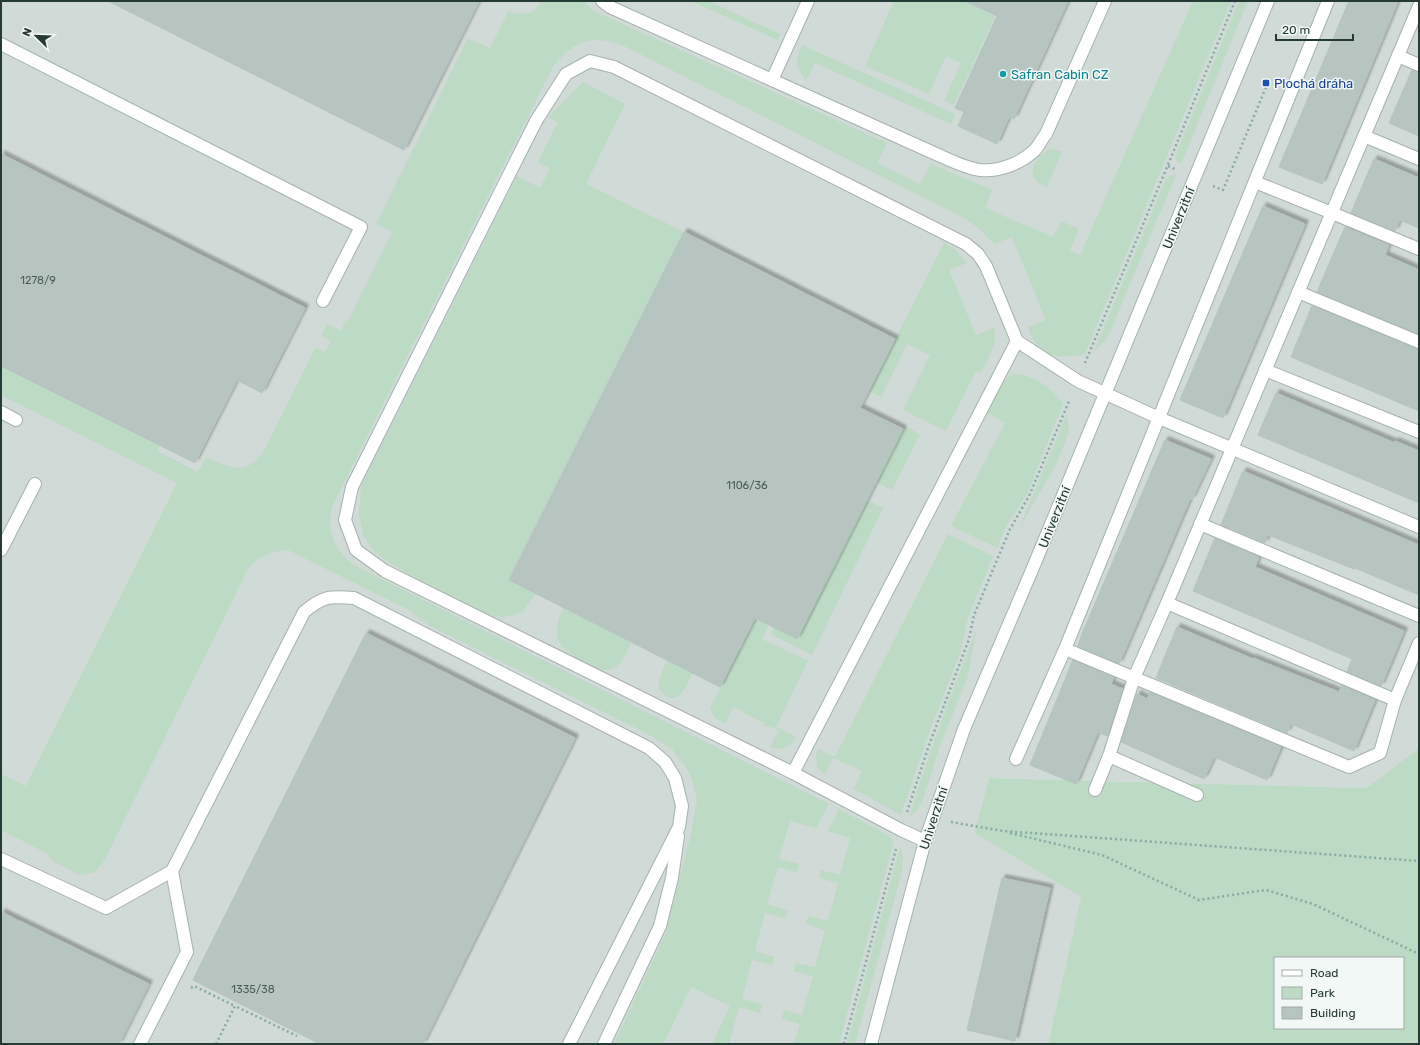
<svg xmlns="http://www.w3.org/2000/svg" width="1420" height="1045" viewBox="0 0 1420 1045" font-family="Rubik,sans-serif">
<style>
.built{fill:#d0dad6}
.green{fill:#bddac5;fill-rule:evenodd}
.building{fill:#b7c5c0;stroke:#b5c4be;filter:url(#shadow)}
.lines{fill:none;stroke-linecap:round;stroke-linejoin:round}
.lane-casing{stroke:#a5b2ae;stroke-width:14}
.street-casing{stroke:#a5b2ae;stroke-width:14}
.path{stroke:#85aba1;stroke-width:2.5;stroke-dasharray:2 3;stroke-linecap:butt}
.lane{stroke:#fff;stroke-width:12}
.street{stroke:#fff;stroke-width:12}
.culture-dot{fill:#0f9aa8;stroke:#f2f8f5;stroke-width:1.5}
.transit-dot{fill:#1a4fb4;stroke:#f2f8f5;stroke-width:1.5}
.labels{text-anchor:middle;stroke-width:3;stroke-linejoin:round;paint-order:stroke}
.number-label{font-size:11px;fill:#495d58}
.culture-label{font-size:13px;fill:#0d838f;stroke:#f2f8f5;text-anchor:start}
.transit-label{font-size:13px;fill:#164399;stroke:#f2f8f5;text-anchor:start}
.street-label{font-size:13px;fill:#243a35;stroke:#f2f8f5}
</style>
<defs>
<filter id="shadow"><feDropShadow dx="3.5" dy="-3.5" stdDeviation="1" flood-color="#0004"/></filter>
</defs>
<rect width="100%" height="100%" fill="#e2ebe7"/>
<polygon class="built" points="1,1 1419,1 1419,748 1366,788 989,778 974,833 1081,897 1048,1044 1,1044"/>
<g class="green">
<path d="M541,1H583L593,10L605,16L887,143L877,163L920,184L931,164L992,190L985,208L1053,237L1061,221L1079,229L1070,250L1080,255L1193,1H1231L1085,354C1058,360 1037,357 1028,327L1046,320L1012,237L994,244L982,231L964,218L624,46C591,34 575,40 553,67L333,504C332,509 330,514 330,519C329,538 340,555 354,565L829,804L816,828L790,821L779,859L799,864L797,872L778,867L767,904L788,910L785,918L765,913L755,951L774,957L772,965L752,960L742,999L762,1004L760,1013L739,1007L729,1044H712L730,1006L691,987L663,1044H614L665,935L692,830L697,800L690,773L672,749L646,733L430,626L407,609L288,550C269,552 261,555 248,569L104,861L95,872L79,875L50,859L48,854L1,830V774L26,786L177,483L1,395V366L160,445L157,451L198,472L206,457C230,468 248,477 265,449L315,348L325,352L331,340L321,336L327,324L341,331L346,320L348,321L392,232L376,224L468,38L490,48L508,12C524,14 532,17 541,1Z"/>
<polygon points="691,1 708,1 780,34 778,40"/>
<polygon points="894,1 962,1 995,16 954,105 944,101 961,63 946,56 929,94 865,66"/>
<path d="M1239,1H1248L1181,164C1175,161 1174,160 1176,154Z"/>
<path d="M802,45L955,114L951,124L815,63L806,81C796,66 795,62 802,45Z"/>
<polygon points="583,82 625,104 586,184 684,232 509,580 536,594 523,611 513,615 502,617 487,615 411,576 392,565 374,551 363,535 359,514 361,486 517,176 540,188 550,168 538,162 558,122 548,117"/>
<path d="M1052,149L1062,152L1047,187C1042,185 1037,183 1034,178C1028,167 1041,151 1052,149Z"/>
<polygon points="1173,175 1176,175 1109,334 1105,341 1094,351 1166,179 1169,176"/>
<path d="M944,243L954,248L967,263L949,270L976,335L994,328C998,344 988,359 981,373L976,371L946,431L903,410L930,355L907,344L881,397L869,391Z"/>
<path d="M1014,374C1032,373 1054,390 1063,404L1027,494L1006,526L997,548L951,526L1005,423L987,413C993,401 1000,380 1014,374Z"/>
<polygon points="1067,414 1069,432 1056,465 1019,528"/>
<polygon points="904,426 920,434 892,490 876,482"/>
<polygon points="867,500 883,508 812,655 771,634 774,627 797,638"/>
<polygon points="948,534 993,556 968,618 960,653 926,741 901,815 854,789 862,771 833,758 825,775 817,767 816,755 818,749 835,757"/>
<path d="M563,608L631,642C627,650 624,661 617,666C613,670 604,671 599,670C588,666 564,652 559,641C554,631 559,617 563,608Z"/>
<path d="M755,617L769,624L762,639L808,661L776,727L796,737C790,746 782,752 770,747L779,730L771,727H769L765,726L764,723L733,707L725,724L714,717L710,708Z"/>
<path d="M977,628L967,679L940,746L923,799L916,812L909,817C929,753 952,691 977,628Z"/>
<path d="M667,660L693,673C685,689 676,711 659,689V680Z"/>
<path d="M1419,748V1044H1048L1081,897L974,833L989,778L1366,788ZM1275,958H1403V1028H1275Z"/>
<polygon points="839,809 884,833 894,841 839,1044 794,1044 800,1024 782,1019 784,1010 802,1015 813,976 794,971 796,963 815,967 825,930 806,924 808,916 828,921 838,883 819,878 821,870 840,875 850,838 828,831"/>
<path d="M900,847C906,857 902,868 900,879L855,1044H847Z"/>
</g>
<g class="building">
<polygon points="108,1 479,1 404,150"/>
<polygon points="964,1 1068,1 1014,119 1009,117 997,144 958,126 964,112 955,108 997,16"/>
<polygon points="1349,1 1398,1 1322,184 1279,167"/>
<polygon points="1412,70 1419,72 1419,136 1389,123"/>
<polygon points="1,154 305,308 262,393 237,380 195,463 1,366"/>
<polygon points="1374,159 1419,178 1419,228 1400,220 1395,231 1351,213"/>
<polygon points="1263,206 1305,224 1223,418 1180,400"/>
<polygon points="1345,227 1389,245 1385,255 1419,270 1419,334 1317,292"/>
<polygon points="684,232 895,339 860,408 903,429 797,639 755,618 720,687 509,580"/>
<polygon points="1312,306 1419,349 1419,411 1291,357"/>
<polygon points="1276,393 1395,443 1395,441 1419,451 1419,503 1258,435"/>
<polygon points="1165,440 1211,459 1192,499 1190,499 1119,664 1078,646 1082,634"/>
<polygon points="1243,471 1419,545 1419,595 1355,568 1354,569 1268,535 1265,543 1221,525"/>
<polygon points="1215,538 1259,557 1255,567 1404,631 1381,686 1347,672 1352,659 1193,591"/>
<polygon points="1177,627 1253,659 1253,658 1339,692 1342,685 1375,700 1354,751 1291,724 1287,733 1156,678"/>
<polygon points="366,633 575,738 423,1044 320,1044 193,980"/>
<polygon points="1073,660 1114,677 1111,684 1123,689 1107,736 1098,732 1076,784 1030,765"/>
<polygon points="1150,692 1281,747 1267,780 1214,757 1204,779 1121,742 1137,694 1147,699"/>
<polygon points="1002,878 1050,888 1015,1041 967,1030"/>
<polygon points="1,912 149,984 119,1044 1,1044"/>
</g>
<g class="lines">
<defs>
<g id="lane">
<path d="M602,1L610,7L936,154C950,160 965,168 980,170C1000,172 1021,163 1035,150C1039,145 1042,139 1046,134L1105,1"/>
<polyline points="1328,1 1065,649 1349,767 1380,753 1395,700"/>
<polyline points="1419,6 1167,603 1395,700 1419,643"/>
<polyline points="1,44 361,227 323,301"/>
<polyline points="1398,56 1419,65"/>
<polyline points="772,80 808,1"/>
<polyline points="1364,136 1419,159"/>
<polyline points="1255,182 1332,213 1419,249"/>
<polyline points="1298,292 1419,342"/>
<polyline points="1265,370 1419,432"/>
<polyline points="1,412 16,420"/>
<polyline points="1200,524 1419,616"/>
<polyline points="1,550 35,484"/>
<polyline points="1167,603 1134,678 1109,756 1197,795"/>
<polyline points="1016,759 1065,649"/>
<polyline points="793,773 1017,341"/>
<polyline points="1095,790 1109,756"/>
<polyline points="925,841 901,830 793,773 385,571 356,550 345,520 352,487 536,121 566,74 590,61 614,67 966,244 978,254 986,266 1017,341 1078,381 1159,418 1419,527"/>
<path d="M1,859L106,908L172,871L304,612C323,596 329,596 354,598L649,748L665,762L675,778L682,806L679,827L569,1044"/>
<polyline points="140,1044 187,952 172,871"/>
<polyline points="604,1044 660,926 672,878 678,836"/>
</g>
<polyline id="street" points="871,1044 925,841 964,729 1032,570 1268,1"/>
</defs>
<use href="#lane" class="lane-casing"/>
<use href="#street" class="street-casing"/>
<g class="path">
<polyline points="1168,166 1177,170"/>
<polyline points="1213,186 1223,190 1267,85"/>
<polyline points="1085,363 1170,160 1235,1"/>
<polyline points="907,812 928,748 969,639 974,615 1010,529 1029,496 1070,399"/>
<polyline points="951,822 1003,831 1419,861"/>
<polyline points="1010,833 1102,855 1199,900 1266,890 1313,904 1419,954"/>
<polyline points="191,988 194,986 235,1006"/>
<polyline points="216,1044 235,1006 297,1036"/>
<polyline points="844,1044 896,849"/>
</g>
<use href="#lane" class="lane"/>
<use href="#street" class="street"/>
</g>
<circle class="culture-dot" cx="1003" cy="74" r="4"/>
<rect class="transit-dot" x="1262" y="79" width="8" height="8" rx="2"/>
<g class="labels">
<g class="number-label">
<text x="38" y="284">1278/9</text>
<text x="747" y="489">1106/36</text>
<text x="253" y="993">1335/38</text>
</g>
<g class="culture-label">
<text x="1011" y="79">Safran Cabin CZ</text>
</g>
<g class="transit-label">
<text x="1274" y="88">Plochá dráha</text>
</g>
<g class="street-label">
<text transform="translate(1178 218) rotate(-68)" y="5">Univerzitní</text>
<text transform="translate(1054 517) rotate(-68)" y="5">Univerzitní</text>
<text transform="translate(933 818) rotate(-72)" y="5">Univerzitní</text>
</g>
</g>
<rect width="1420" height="1045" fill="none" stroke="#243a35" stroke-width="4"/>
<rect x="1274" y="957" width="130" height="72" fill="#f2f8f5" stroke="#a0aca8"/>
<rect x="1282" y="970" width="20" height="6" fill="#ffffff" stroke="#a0aca8"/>
<text x="1310" y="977" font-size="12" fill="#243a35">Road</text>
<rect x="1282" y="987" width="20" height="12" fill="#bddac5" stroke="#a0aca8"/>
<text x="1310" y="997" font-size="12" fill="#243a35">Park</text>
<rect x="1282" y="1007" width="20" height="12" fill="#b7c5c0" stroke="#a0aca8"/>
<text x="1310" y="1017" font-size="12" fill="#243a35">Building</text>
<g transform="translate(36 36) rotate(293)" stroke="#f2f8f5" stroke-width="3" paint-order="stroke">
<path d="M0-3L7 15L0 10L-7 15Z" fill="#243a35"/>
<text y="-6" font-size="11" font-weight="bold" text-anchor="middle" fill="#243a35">N</text>
</g>
<path d="M1276 34v6h77v-6" fill="none" stroke="#243a35" stroke-width="2"/>
<text x="1282" y="34" font-size="12" fill="#243a35" stroke="#f2f8f5" stroke-width="3" paint-order="stroke">20 m</text>
</svg>
